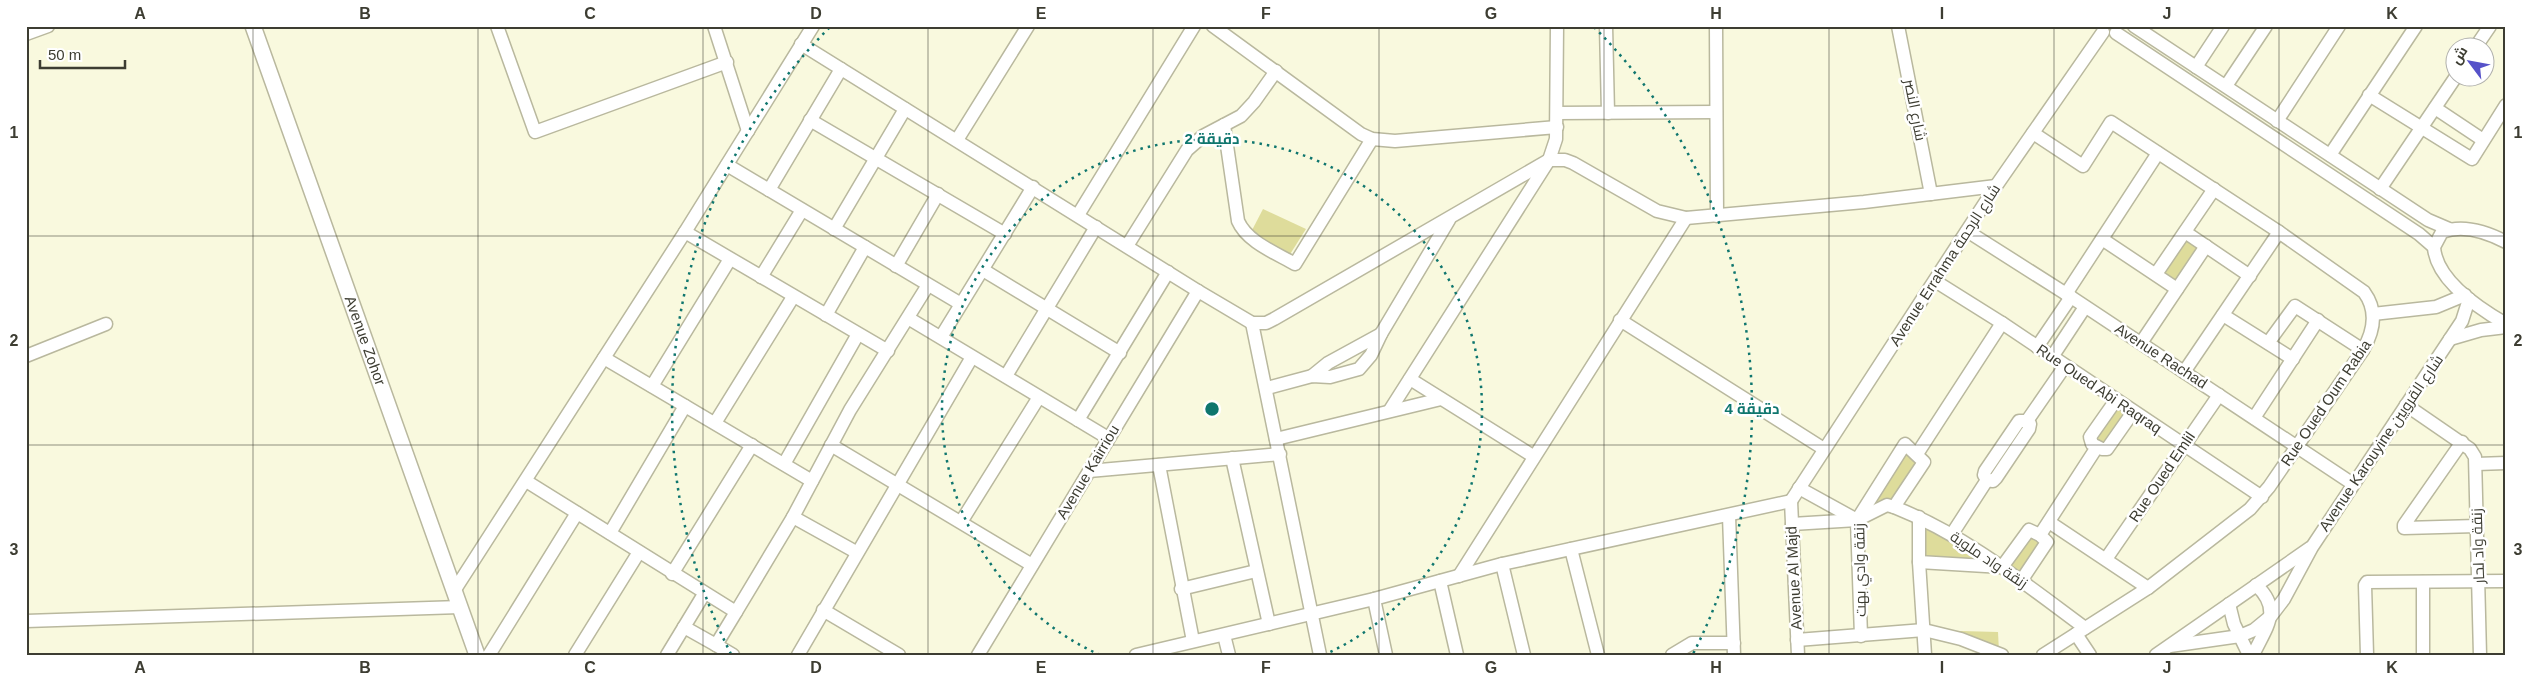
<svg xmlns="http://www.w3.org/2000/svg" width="2532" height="681" viewBox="0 0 2532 681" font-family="Arial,Cairo,sans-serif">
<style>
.green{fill:#dedc9b}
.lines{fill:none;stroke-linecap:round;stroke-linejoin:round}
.minor-casing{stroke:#b9b89e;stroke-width:15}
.major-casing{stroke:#b9b89e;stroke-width:18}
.minor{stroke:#fff;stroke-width:12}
.major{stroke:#fff;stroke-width:15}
.grid{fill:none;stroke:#3d3d32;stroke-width:1;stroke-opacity:0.55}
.ring{fill:none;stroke:#0f766e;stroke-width:2.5;stroke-dasharray:2.5 5}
.labels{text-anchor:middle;stroke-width:5;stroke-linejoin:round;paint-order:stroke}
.street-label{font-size:15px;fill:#3d3d32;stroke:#fff}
.centre{fill:#0f766e;stroke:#fff;stroke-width:2.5}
.ring-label{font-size:15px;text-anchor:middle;font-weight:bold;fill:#0f766e;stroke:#fff;stroke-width:5;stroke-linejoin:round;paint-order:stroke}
.neatline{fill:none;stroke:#3d3d32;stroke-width:2}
.grid-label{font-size:16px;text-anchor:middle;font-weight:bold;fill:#3d3d32}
</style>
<rect width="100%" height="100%" fill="#f9f9de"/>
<g class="green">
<polygon points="1263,209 1306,229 1287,259 1249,236"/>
<polygon points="2185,232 2206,246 2177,289 2156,274"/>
<polygon points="2116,400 2133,412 2107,449 2090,442"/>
<polygon points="1906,445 1923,462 1890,505 1857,520"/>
<polygon points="1919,517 2002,567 2033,530 2047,540 2021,581 2002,567 1923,559"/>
<polygon points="1924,630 1998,632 1999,652"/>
</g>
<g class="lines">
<defs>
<g id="minor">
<polyline points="497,26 535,132 727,62"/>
<polyline points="714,26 748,131"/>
<polyline points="1213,26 1361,134 1372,139 1395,141 1557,127"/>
<polyline points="1606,26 1608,113"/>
<polyline points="1716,26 1717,216"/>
<polyline points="1898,26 1931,194"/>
<polyline points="2134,26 2428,220 2449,229"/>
<polyline points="2116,33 2419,234 2434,247"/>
<polyline points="26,34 48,26"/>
<polyline points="801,44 1198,291 1252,323 1266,323 1274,319 1549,160 1565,160 1573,163 1657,211 1686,218 1864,202 1996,186"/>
<polyline points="2475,48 2490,26"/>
<polyline points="2196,67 2223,26"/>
<polyline points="2226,86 2266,26"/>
<polyline points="2369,95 2472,159 2506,105"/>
<polyline points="2435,108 2483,140"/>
<polyline points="1557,113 1716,112"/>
<polyline points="810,120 1005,234"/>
<polyline points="2277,121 2339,26"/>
<path d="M1224,125L1238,221C1247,242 1276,253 1295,264L1372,139"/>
<path d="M2033,133L2083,166L2111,122L2276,230L2364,292C2378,311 2374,331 2363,350L2269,487L2250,509L2148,588L2043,655"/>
<polyline points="957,140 1028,26"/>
<polyline points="2330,155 2416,26"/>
<polyline points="727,165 961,304"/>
<polyline points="2380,189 2455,78"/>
<polyline points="769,190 841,69"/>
<polyline points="1078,215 1194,26"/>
<polyline points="834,229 905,109"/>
<polyline points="1967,231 2071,297 2353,484"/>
<polyline points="685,232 888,351"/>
<polyline points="2185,232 2250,276"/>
<polyline points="2102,239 2177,289"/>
<path d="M2506,242C2487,232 2463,224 2442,232L2434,247C2436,280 2480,309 2506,324"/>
<polyline points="1127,246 1187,150 1203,136 1241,116 1254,102 1276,71"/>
<polyline points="896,266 938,194"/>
<polyline points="983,270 1120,353"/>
<polyline points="2156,274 2214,189"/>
<polyline points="761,277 802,210"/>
<polyline points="1935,281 2002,323 2262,497"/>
<polyline points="2066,294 2158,153"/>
<polyline points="2373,314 2436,307 2465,295"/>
<polyline points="826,315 865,247"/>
<polyline points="2223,315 2293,359"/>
<polyline points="908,318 1108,438"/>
<polyline points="1620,320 1824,449"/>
<polyline points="1252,323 1320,655"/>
<polyline points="941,337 1033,187"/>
<polyline points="2450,339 2481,330 2506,327"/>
<polyline points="2141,343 2206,246"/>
<polyline points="2268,343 2295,306 2363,350"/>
<polyline points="2037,347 2071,297"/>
<polyline points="26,356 106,324"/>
<polyline points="2052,357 2085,307"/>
<polyline points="604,358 812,481"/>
<polyline points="2184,372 2279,232"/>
<polyline points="1006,376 1096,227"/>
<polyline points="1312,376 1328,363 1381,334"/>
<polyline points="1410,379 1533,456"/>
<polyline points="652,386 730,259"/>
<polyline points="1267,388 1312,376 1330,377 1359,369 1371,355 1381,334 1449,220"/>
<polyline points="2116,400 2090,437 2092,444 2102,449 2107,449 2133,412"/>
<polyline points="2406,405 2470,449 2475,457 2480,655"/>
<polyline points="1390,410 1549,160 1556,139 1557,26"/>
<polyline points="2254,418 2318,320"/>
<polyline points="1078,420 1168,272"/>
<polyline points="715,423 793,297"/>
<polyline points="1276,439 1441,399"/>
<polyline points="2462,442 2404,525 2404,528 2477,526"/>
<polyline points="831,445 1032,565"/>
<polyline points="1917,454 2002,323"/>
<polyline points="1232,458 1269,624"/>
<polyline points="784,464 858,334"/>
<polyline points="2476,464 2506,463"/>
<polyline points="1159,465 1193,641"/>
<polyline points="1089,471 1280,454"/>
<polyline points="1987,480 1993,481 1996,478 2029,429 2030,424 2027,421"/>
<polyline points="526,481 736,612 716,645 684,627 704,594"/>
<polyline points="1799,488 1857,520"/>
<polyline points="1791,501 1996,186 2103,32"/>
<polyline points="1791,501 1798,655"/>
<polyline points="1729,516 1734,655"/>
<polyline points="793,517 856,552"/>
<polyline points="1919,517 1919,562 1925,655"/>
<polyline points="961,522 1039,397"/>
<polyline points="2049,522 2148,588"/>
<path d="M1792,524L1857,520L1887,505L1894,507C1965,535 2024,583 2085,628"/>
<polyline points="610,533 685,406"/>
<polyline points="1952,534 1987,480 1984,475 1985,471 2019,421 2027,421 2065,366"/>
<polyline points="1571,549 1598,655"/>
<polyline points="2106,559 2219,395"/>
<polyline points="1919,562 2002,567 2029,530 2040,535"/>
<polyline points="1502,564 1524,655"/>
<polyline points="672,574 752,445"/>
<polyline points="1459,576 1686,218"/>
<polyline points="1440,581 1457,655"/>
<polyline points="2021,581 2047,542 2040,535 2097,447"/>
<polyline points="2423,582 2423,655"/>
<polyline points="1181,589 1256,571"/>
<polyline points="454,591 685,232 813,26"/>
<polyline points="1374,599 1386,655"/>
<polyline points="2229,604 2234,624 2249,655"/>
<polyline points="823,610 899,655"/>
<polyline points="736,612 793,517 850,410 928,285"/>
<polyline points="26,621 460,607"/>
<polyline points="2076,634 2090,655"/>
<polyline points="1224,635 1229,655"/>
<polyline points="1861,636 1857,520 1905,444 1924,462 1894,507"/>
<polyline points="1797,640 1924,630 1961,639 2002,655"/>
<polyline points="716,645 733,655"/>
<polyline points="2170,646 2240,636 2254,630 2271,616 2284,599 2312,547 2462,321 2469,299"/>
<polyline points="489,655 577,513"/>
<polyline points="575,655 639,552"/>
<polyline points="667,655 684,627"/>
<polyline points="798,655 972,357"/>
<polyline points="978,655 1198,291"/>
<polyline points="1136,655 1374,599 1502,564 1791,501"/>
<polyline points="1672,655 1692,643 1734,643"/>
<polyline points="2156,655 2310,548"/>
<path d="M2253,655C2266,627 2283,610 2256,585"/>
<polyline points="2367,655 2365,585 2367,582 2506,581"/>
</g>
<g id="major">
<path id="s1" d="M253,26L477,655"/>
</g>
</defs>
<use href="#minor" class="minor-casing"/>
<use href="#major" class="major-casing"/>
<use href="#minor" class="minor"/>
<use href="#major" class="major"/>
</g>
<path class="grid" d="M253,26V655M478,26V655M703,26V655M928,26V655M1153,26V655M1379,26V655M1604,26V655M1829,26V655M2054,26V655M2279,26V655M26,236H2506M26,445H2506"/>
<g class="ring">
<path d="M1100 655A270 270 0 1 1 1324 655"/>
<path d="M731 654A540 540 0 0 1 830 27M1594 27A540 540 0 0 1 1693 654"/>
</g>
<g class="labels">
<g class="street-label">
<text transform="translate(1915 110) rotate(79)" y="5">شارع النصر</text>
<text transform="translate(1945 265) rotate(-57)" y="5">Avenue Errahma شارع الرحمة</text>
<text dy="5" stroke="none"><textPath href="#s1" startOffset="334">Avenue Zohor</textPath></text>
<text transform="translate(2161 356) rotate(33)" y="5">Avenue Rachad</text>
<text transform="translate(2099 389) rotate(34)" y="5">Rue Oued Abi Raqraq</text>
<text transform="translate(2326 403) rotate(-56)" y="5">Rue Oued Oum Rabia</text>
<text transform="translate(2381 443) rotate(-56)" y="5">Avenue Karouyine شارع القرويين</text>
<text transform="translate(1088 472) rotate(-59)" y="5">Avenue Kairriou</text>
<text transform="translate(2162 477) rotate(-56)" y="5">Rue Oued Emlil</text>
<text transform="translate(2478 546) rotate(-92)" y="5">زنقة واد لحار</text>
<text transform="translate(1989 560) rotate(34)" y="5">زنقة واد ملوية</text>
<text transform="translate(1860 570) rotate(-91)" y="5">زنقة وادي بهت</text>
<text transform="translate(1794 578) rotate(-93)" y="5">Avenue Al Majd</text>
</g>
</g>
<circle cx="1212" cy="409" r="8" class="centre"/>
<g class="ring-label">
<text x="1212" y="144">2 دقيقة</text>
<text x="1752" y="414">4 دقيقة</text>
</g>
<rect width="2532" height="681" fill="none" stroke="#ffffff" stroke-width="55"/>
<g transform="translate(2470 62) rotate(302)"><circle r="24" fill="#ffffff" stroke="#b1b1ad"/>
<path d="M0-4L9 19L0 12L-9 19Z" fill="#5652c9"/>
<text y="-8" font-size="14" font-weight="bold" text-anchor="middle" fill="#3d3d32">ش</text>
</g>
<path d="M40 60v8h85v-8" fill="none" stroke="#3d3d32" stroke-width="2.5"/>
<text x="48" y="60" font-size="15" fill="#3d3d32" stroke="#ffffff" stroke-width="4" paint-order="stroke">50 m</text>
<rect x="28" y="28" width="2476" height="626" class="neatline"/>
<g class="grid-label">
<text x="140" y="19">A</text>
<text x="365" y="19">B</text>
<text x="590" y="19">C</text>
<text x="816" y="19">D</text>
<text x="1041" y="19">E</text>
<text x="1266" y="19">F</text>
<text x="1491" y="19">G</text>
<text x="1716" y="19">H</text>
<text x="1942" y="19">I</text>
<text x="2167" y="19">J</text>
<text x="2392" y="19">K</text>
<text x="14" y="138">1</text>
<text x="2518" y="138">1</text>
<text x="14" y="346">2</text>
<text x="2518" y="346">2</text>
<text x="14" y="555">3</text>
<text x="2518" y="555">3</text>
<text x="140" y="673">A</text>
<text x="365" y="673">B</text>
<text x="590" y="673">C</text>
<text x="816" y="673">D</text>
<text x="1041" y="673">E</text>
<text x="1266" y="673">F</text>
<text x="1491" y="673">G</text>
<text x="1716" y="673">H</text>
<text x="1942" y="673">I</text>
<text x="2167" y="673">J</text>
<text x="2392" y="673">K</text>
</g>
</svg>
